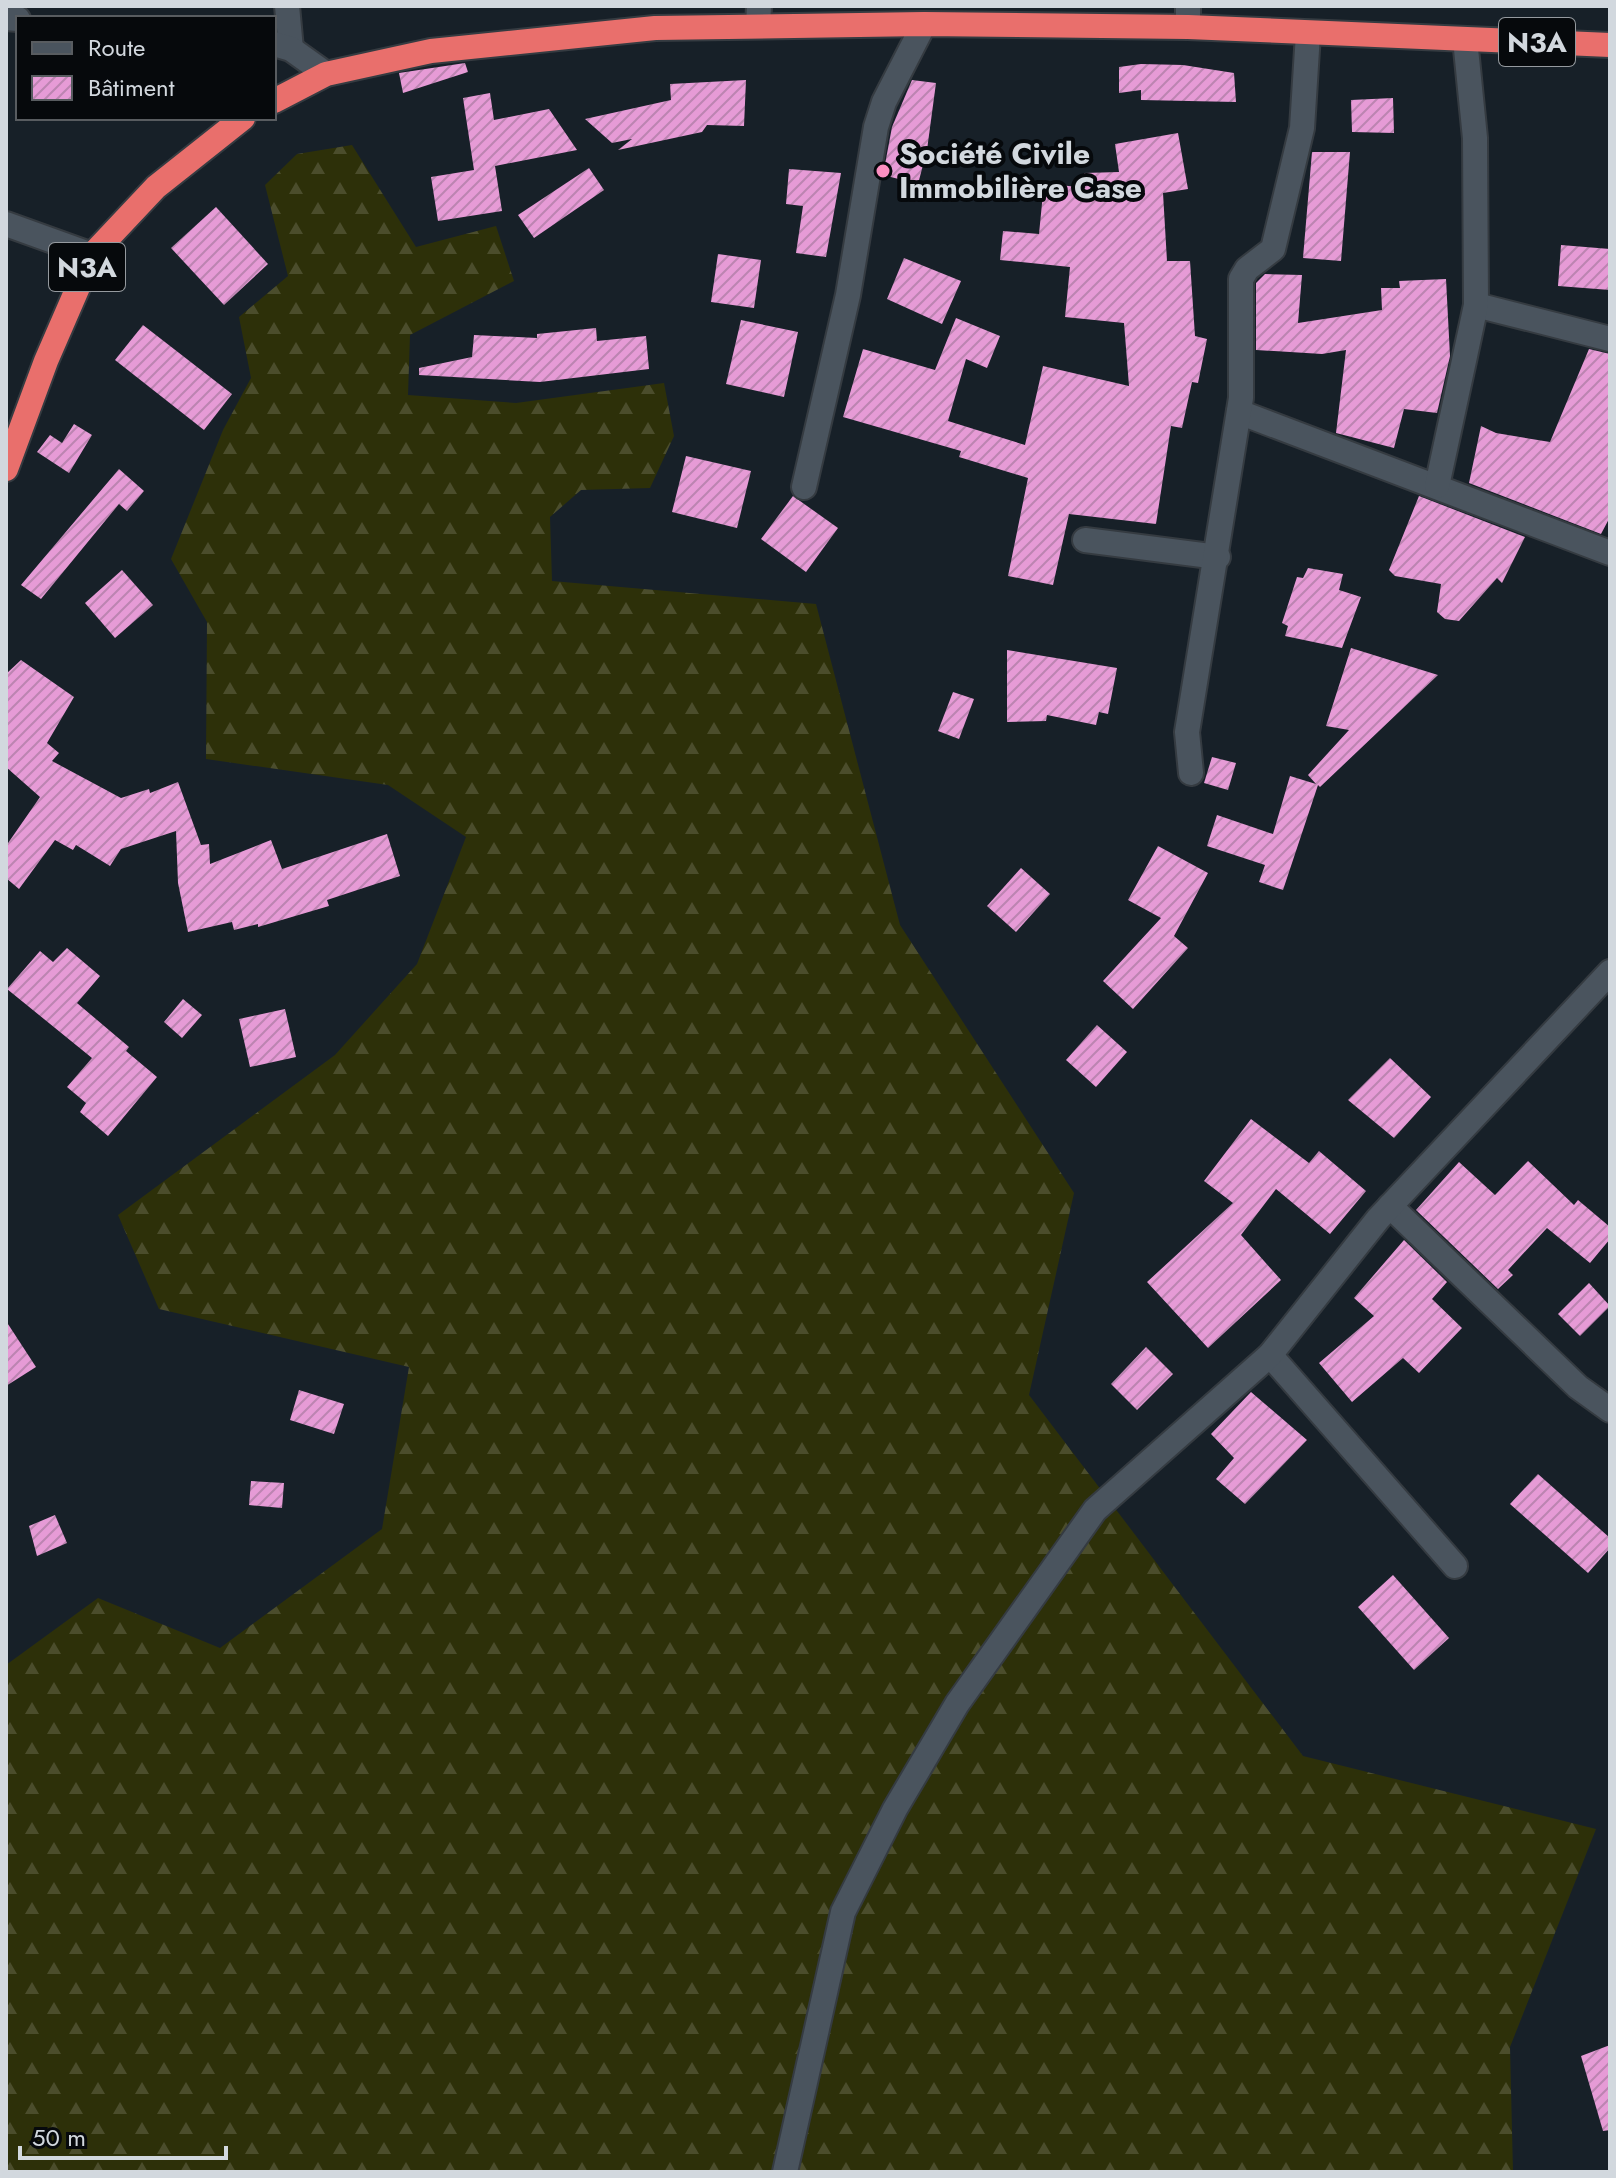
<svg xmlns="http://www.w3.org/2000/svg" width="1616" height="2178" viewBox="0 0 1616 2178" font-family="Jost,sans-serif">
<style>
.forest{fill:url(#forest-firs)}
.building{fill:url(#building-hatch)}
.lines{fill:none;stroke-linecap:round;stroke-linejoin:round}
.minor-casing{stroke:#353b41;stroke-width:28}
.highway-casing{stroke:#353b41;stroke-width:28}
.minor{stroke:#4a545e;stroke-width:24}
.highway{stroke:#e96f6c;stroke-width:24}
.poi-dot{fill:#fc8fc1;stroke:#06090c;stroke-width:3}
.labels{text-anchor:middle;stroke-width:8;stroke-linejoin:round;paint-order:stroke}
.shield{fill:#06090c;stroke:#959a9f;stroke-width:2}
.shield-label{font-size:28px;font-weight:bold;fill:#d2d8de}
.poi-label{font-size:30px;font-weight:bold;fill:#d2d8de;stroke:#06090c;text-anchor:start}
</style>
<defs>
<pattern id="forest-firs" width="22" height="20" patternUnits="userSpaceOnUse" patternTransform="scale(2)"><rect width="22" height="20" fill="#2d3009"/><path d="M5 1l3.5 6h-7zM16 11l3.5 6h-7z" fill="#4b4d2c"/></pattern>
<pattern id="building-hatch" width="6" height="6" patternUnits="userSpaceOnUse" patternTransform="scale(2)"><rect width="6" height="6" fill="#e69bd6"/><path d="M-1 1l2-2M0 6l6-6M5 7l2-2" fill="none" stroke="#bc84b1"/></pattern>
</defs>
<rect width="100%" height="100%" fill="#172028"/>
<polygon class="forest" points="352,145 416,247 496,226 514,281 410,335 408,395 516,403 664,383 674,436 650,488 581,490 550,517 552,581 816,604 900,925 1074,1193 1029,1395 1303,1756 1596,1829 1510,2047 1513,2172 6,2172 6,1665 98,1598 220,1648 382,1529 409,1367 159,1309 118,1215 335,1055 417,964 466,837 388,785 206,759 207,622 171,559 223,430 251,378 239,317 288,276 265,185 297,154"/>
<g class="building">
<polygon points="465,63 468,72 403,93 399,73"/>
<polygon points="1141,64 1183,65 1234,73 1236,102 1141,100 1141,90 1119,93 1119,67"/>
<polygon points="746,80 744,126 707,125 702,132 618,150 632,139 612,143 585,119 671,100 670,84"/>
<polygon points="912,80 936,83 927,150 918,184 883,175 892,127"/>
<polygon points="490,93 494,120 549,109 577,150 495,166 502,211 438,221 431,177 474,170 463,98"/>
<polygon points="1393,98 1394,133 1352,132 1351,100"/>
<polygon points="1178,133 1188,189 1163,193 1167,261 1190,261 1195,336 1207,339 1198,383 1192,382 1182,428 1171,426 1156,524 1069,514 1053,585 1008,576 1028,478 959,457 961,451 843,417 863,349 935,370 956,318 1000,336 987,368 966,359 948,421 1025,445 1043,366 1129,386 1124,323 1065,317 1070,267 1000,260 1003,231 1039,234 1044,183 1085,188 1084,173 1119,172 1115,144"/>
<polygon points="1312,152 1350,152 1341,261 1303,258"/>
<polygon points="589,168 604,190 534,238 518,215"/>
<polygon points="789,169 841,173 826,257 796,253 803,206 786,204"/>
<polygon points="216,207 268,264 224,305 171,248"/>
<polygon points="1561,245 1610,249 1610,290 1558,286"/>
<polygon points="718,254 761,260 754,308 711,302"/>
<polygon points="904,258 961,281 942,324 887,299"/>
<polygon points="1265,274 1302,275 1298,323 1382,310 1381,288 1400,288 1399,281 1446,279 1450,356 1437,413 1404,409 1394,448 1336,433 1346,350 1322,354 1256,350 1256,283"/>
<polygon points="741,320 798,332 784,397 726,384"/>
<polygon points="143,325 232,394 204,430 115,360"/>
<polygon points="596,328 597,341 646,336 649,369 540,382 419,375 419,368 472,357 474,335 537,338 537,334"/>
<polygon points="1589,349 1610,354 1610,517 1601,534 1469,483 1481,426 1496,433 1550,442"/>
<polygon points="74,424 92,435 69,473 37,452 50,435 62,443"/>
<polygon points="686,456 751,471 737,528 672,512"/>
<polygon points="119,469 144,491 127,511 119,504 41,599 21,585"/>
<polygon points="793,496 838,528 806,572 761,539"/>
<polygon points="1419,496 1525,537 1502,583 1497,578 1459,621 1445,619 1437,612 1441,584 1395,576 1389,570"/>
<polygon points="1308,568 1343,574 1339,590 1361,597 1342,648 1285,636 1288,626 1282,623 1297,577 1303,578"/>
<polygon points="122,570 153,605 115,638 85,603"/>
<polygon points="1351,648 1438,675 1320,787 1318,785 1283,890 1259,882 1265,865 1207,846 1217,815 1273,834 1290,776 1316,784 1308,775 1349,730 1326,726"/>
<polygon points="1007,650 1117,668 1108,714 1099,712 1096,725 1047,715 1046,721 1007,722"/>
<polygon points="21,660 74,697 47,743 59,753 52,761 121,798 149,789 150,793 178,782 201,845 209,844 210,864 271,840 282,869 387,834 400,876 327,900 329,906 258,927 258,924 234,930 232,922 188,932 178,883 176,831 121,849 110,866 76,845 73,850 55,840 19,889 6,878 6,846 40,797 6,767 6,674"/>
<polygon points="953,692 974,699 959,739 938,731"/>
<polygon points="1212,757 1236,763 1228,790 1204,783"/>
<polygon points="1158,846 1208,873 1174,936 1188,948 1133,1009 1103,981 1161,918 1128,900"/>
<polygon points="1021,868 1050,894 1016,932 987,906"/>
<polygon points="67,948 100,976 77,1003 129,1047 126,1051 157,1077 108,1136 80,1112 86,1103 67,1087 92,1058 7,989 40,951 53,962"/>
<polygon points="183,999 202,1015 182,1038 164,1022"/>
<polygon points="285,1009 296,1057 250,1067 239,1019"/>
<polygon points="1097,1025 1127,1052 1096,1087 1066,1060"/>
<polygon points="1390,1058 1431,1097 1394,1138 1348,1100"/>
<polygon points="1251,1119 1309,1163 1319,1151 1366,1191 1330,1234 1276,1189 1241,1235 1281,1280 1208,1348 1147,1282 1233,1203 1204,1181"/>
<polygon points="1528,1161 1574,1205 1578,1200 1610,1227 1610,1239 1590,1263 1547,1228 1508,1270 1513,1275 1498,1289 1416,1210 1459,1162 1495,1195"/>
<polygon points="1404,1240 1447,1282 1432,1299 1462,1328 1419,1373 1403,1358 1352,1402 1319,1363 1374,1316 1354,1298"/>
<polygon points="1589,1283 1610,1306 1580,1336 1558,1314"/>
<polygon points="6,1321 36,1367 6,1386"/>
<polygon points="1146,1347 1173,1374 1137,1410 1111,1384"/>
<polygon points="299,1390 344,1404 334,1434 290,1420"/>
<polygon points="1251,1392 1307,1440 1245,1504 1216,1479 1234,1458 1211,1434"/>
<polygon points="1538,1474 1610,1538 1610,1548 1588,1573 1510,1504"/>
<polygon points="251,1481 284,1483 282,1508 249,1505"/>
<polygon points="55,1515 67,1543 37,1556 29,1526"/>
<polygon points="1393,1575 1449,1638 1414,1670 1358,1607"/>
<polygon points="1610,2045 1610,2130 1603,2131 1581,2056"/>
</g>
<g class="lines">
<defs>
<g id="minor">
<polyline points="287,6 291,49"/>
<polyline points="6,18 18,19"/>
<polyline points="758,26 759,6"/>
<polyline points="1188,27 1188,6"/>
<polyline points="274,44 291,49 326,74"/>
<polyline points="6,224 92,255"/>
<polyline points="1476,305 1610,339"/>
<polyline points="1239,412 1610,553"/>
<polyline points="1437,486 1476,305 1475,138 1465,39"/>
<polyline points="804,487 848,295 876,127 884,102 924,24"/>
<polyline points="1085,540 1218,557"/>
<polyline points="1191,773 1187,732 1241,398 1241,279 1247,269 1273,249 1302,128 1308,34"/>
<polyline points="1390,1206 1578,1387 1610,1410"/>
<polyline points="1270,1355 1455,1566"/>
<polyline points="785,2172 843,1912 895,1809 957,1704 1095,1510 1270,1355 1378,1219 1610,972"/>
</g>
<g id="highway">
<polyline points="274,101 326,74 431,51 655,28 924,24 1188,27 1610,45"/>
<polyline points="6,469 46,361 92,255 156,187 243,118"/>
</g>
</defs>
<use href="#minor" class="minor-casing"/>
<use href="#highway" class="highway-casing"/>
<use href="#minor" class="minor"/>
<use href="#highway" class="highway"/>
</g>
<circle class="poi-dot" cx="883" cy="171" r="8"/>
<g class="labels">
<g class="shield">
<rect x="1499" y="18" width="76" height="48" rx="6"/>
<rect x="49" y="243" width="76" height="48" rx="6"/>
</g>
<g class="shield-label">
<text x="1537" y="52">N3A</text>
<text x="87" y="277">N3A</text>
</g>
<g class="poi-label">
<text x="899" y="164">Société Civile<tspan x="899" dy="34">Immobilière Case</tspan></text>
</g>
</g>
<rect width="1616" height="2178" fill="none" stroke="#d2d8de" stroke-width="16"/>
<rect x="16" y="16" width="260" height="104" fill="#06090c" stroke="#585c60" stroke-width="2"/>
<rect x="32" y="42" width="40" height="12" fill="#4a545e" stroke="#585c60" stroke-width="2"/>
<text x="88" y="56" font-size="24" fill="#d2d8de">Route</text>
<rect x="32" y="76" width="40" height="24" fill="url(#building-hatch)" stroke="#585c60" stroke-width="2"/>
<text x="88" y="96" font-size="24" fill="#d2d8de">Bâtiment</text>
<path d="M20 2146v12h206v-12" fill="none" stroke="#d2d8de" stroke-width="4"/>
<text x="32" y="2146" font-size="24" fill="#d2d8de" stroke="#06090c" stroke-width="6" paint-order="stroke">50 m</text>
</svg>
